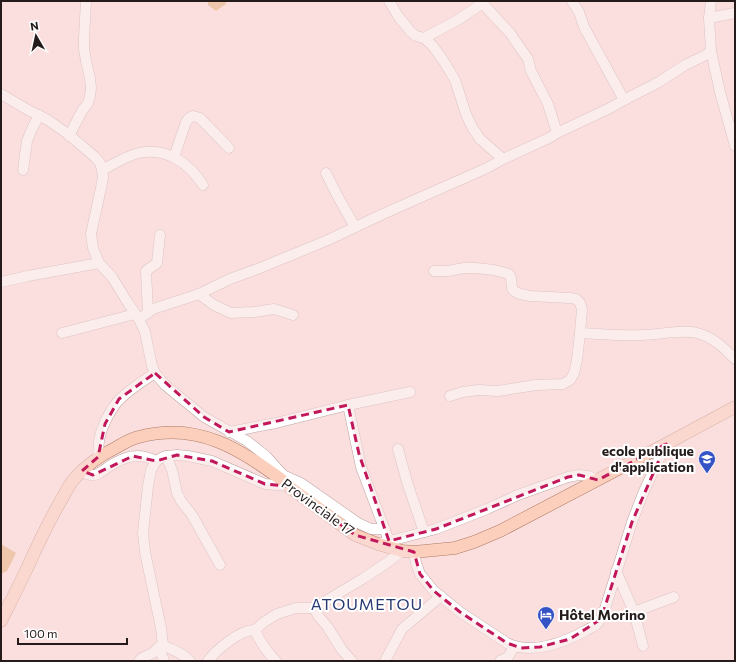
<svg xmlns="http://www.w3.org/2000/svg" width="736" height="662" viewBox="0 0 736 662" font-family="Commissioner,sans-serif">
<style>
.forest{fill:#dda86f}
.lines{fill:none;stroke-linecap:round;stroke-linejoin:round}
.minor-casing{stroke:#bda4a3;stroke-width:11}
.major-casing{stroke:#ae7b66;stroke-width:13}
.minor{stroke:#fff;stroke-width:10}
.major{stroke:#fbcfbc;stroke-width:12}
.marked{fill:none;stroke:#c2185b;stroke-width:3;stroke-dasharray:8 5;stroke-linejoin:round}
.labels{text-anchor:middle;stroke-width:4;stroke-linejoin:round;paint-order:stroke}
.poi-label{font-size:14px;font-weight:bold;fill:#241b1a;stroke:#fff;text-anchor:end}
.street-label{font-size:14px;fill:#241b1a;stroke:#fff}
.quarter-label{font-size:16px;letter-spacing:1px;fill:#273972;stroke:#fff}
</style>
<rect width="100%" height="100%" fill="#fadfde"/>
<g class="forest">
<polygon points="208,1 226,1 226,4 216,11 208,5"/>
<polygon points="1,544 16,553 7,571 1,574"/>
</g>
<g class="lines">
<defs>
<g id="minor">
<polyline points="389,1 398,16 411,32 416,36 424,38 432,45 443,60 455,80 466,114 472,127 480,139 503,159"/>
<polyline points="572,1 579,12 584,27 624,100"/>
<polyline points="709,18 735,13"/>
<polyline points="424,38 456,21 480,5 483,5 485,6 510,33 528,59 531,71 548,104 557,133"/>
<polyline points="711,51 720,92 735,146"/>
<polyline points="1,94 28,110 48,120 55,125 68,134 95,157 100,163 102,170 103,177 101,188 91,234 93,248 99,263 112,277 128,303 139,319 145,332 152,366 155,373 165,385 204,417 247,441 266,456 283,475 286,481"/>
<polyline points="69,136 82,111 88,103 90,96 91,88 90,78 86,61 84,49 84,38 86,1"/>
<polyline points="174,157 186,122 189,118 193,116 200,118 229,148"/>
<polyline points="23,170 27,141 31,131 39,115"/>
<path d="M102,170C114,164 126,156 139,153C166,147 189,163 203,185"/>
<polyline points="326,173 337,195 355,227"/>
<polyline points="434,271 448,271 464,268 476,268 494,270 509,274 511,278 512,288 514,291 520,294 530,296 570,298 576,299 580,303 582,309 580,333 577,360 574,373 570,380 563,384 536,385 498,391 478,390 463,392 450,396"/>
<polyline points="1,282 28,276 99,263"/>
<polyline points="199,294 214,305 231,313 254,312 274,309 293,315"/>
<polyline points="148,313 146,271 157,263 160,235"/>
<polyline points="139,319 153,309 199,294 230,279 260,268 328,240 383,214 487,168 503,159 549,138 557,133 610,108 624,100 659,82 685,65 704,56 711,51 709,18 711,1"/>
<polyline points="62,333 135,314"/>
<path d="M580,333C601,334 621,336 642,335C659,335 681,329 697,333C713,337 724,348 735,359"/>
<polyline points="348,405 361,467 389,541"/>
<polyline points="229,432 276,423 348,405 410,392"/>
<polyline points="398,449 407,482 424,532"/>
<polyline points="166,456 172,470 177,493 181,501 192,515 220,565"/>
<path d="M98,457C99,452 98,446 99,441C101,428 110,409 120,399C130,389 143,381 155,373"/>
<path d="M82,471C85,473 87,475 91,475C97,476 103,471 108,467C124,457 138,451 156,461"/>
<polyline points="283,475 301,483 358,523 371,529 385,529"/>
<polyline points="378,544 436,529 487,509 518,495 568,477 579,475 588,476 598,480"/>
<path d="M414,552L416,563L420,574L434,591L460,612L507,643C531,655 563,643 585,631C588,629 593,627 596,625C600,621 602,616 604,612L632,522L644,491L666,444"/>
<polyline points="616,571 634,612 643,646"/>
<polyline points="314,608 319,617 327,626 342,650 352,661"/>
<polyline points="634,612 674,597"/>
<path d="M255,630C260,642 267,652 276,661"/>
<path d="M163,645C172,650 183,653 190,661"/>
<polyline points="139,661 142,658 153,653 159,647"/>
<polyline points="164,661 159,647 163,645 161,628 145,552 143,533 148,486 151,470 156,461 163,457 166,456 177,455 188,456 212,461 265,484 288,486"/>
<path d="M208,661C216,650 241,629 255,630L264,622L277,614L296,608H314L364,578L388,562L402,551"/>
<polyline points="385,661 402,629 441,596"/>
<polyline points="500,661 508,657 514,647"/>
</g>
<path id="major" d="M1,621C12,599 24,576 34,553C43,534 52,515 63,497C66,491 70,484 74,479C86,465 101,455 117,447C124,443 132,438 139,437C199,421 241,450 286,483L288,486L355,535L378,544L402,551L414,552L455,548L474,542L500,531L666,444L735,407"/>
</defs>
<use href="#minor" class="minor-casing"/>
<use href="#major" class="major-casing"/>
<use href="#minor" class="minor"/>
<use href="#major" class="major"/>
</g>
<path d="M0 0H736V662H0ZM155,373L204,417L229,432L348,405L359,454L389,541L436,529L568,477L579,475L598,480L666,444L632,522L601,619L570,639L540,647L521,648L507,643L460,612L434,591L420,574L414,552L355,535L288,486L265,484L212,461L177,455L156,461L133,456L93,475L82,471L98,457L105,424L119,399Z" fill="#fadfde" fill-opacity=".55" fill-rule="evenodd"/>
<path class="marked" d="M155,373L204,417L229,432L348,405L359,454L389,541L436,529L568,477L579,475L598,480L666,444L632,522L601,619L570,639L540,647L521,648L507,643L460,612L434,591L420,574L414,552L355,535L288,486L265,484L212,461L177,455L156,461L133,456L93,475L82,471L98,457L105,424L119,399Z"/>
<defs>
<symbol id="school-pin" viewBox="-11 -11 22 30"><path d="M0 17L-7.5 6A9.5 9.5 0 1 1 7.5 6Z" fill="#3453c4" stroke="#fff"/><path d="M0-5L7-2L0 1L-7-2ZM-4 1L0 2.5L4 1V4Q0 6-4 4Z" fill="#fff"/></symbol>
<symbol id="hotel-pin" viewBox="-11 -11 22 30"><path d="M0 17L-7.5 6A9.5 9.5 0 1 1 7.5 6Z" fill="#3453c4" stroke="#fff"/><path d="M-6-4.5h1.5V1H6V5H4.5V3h-9V5H-6ZM-4 0a1.8 1.8 0 1 1 3.6 0ZM.5 0V-2.5h3Q6-2.5 6 0Z" fill="#fff"/></symbol>
</defs>
<g fill-rule="evenodd">
<use href="#school-pin" x="697" y="449" width="20" height="27"/>
<use href="#hotel-pin" x="536" y="605" width="20" height="27"/>
</g>
<g class="labels">
<g class="poi-label">
<text x="694" y="456">ecole publique<tspan x="694" dy="16">d'application</tspan></text>
<text x="559" y="620" text-anchor="start">Hôtel Morino</text>
</g>
<g class="street-label">
<text transform="translate(318 507) rotate(36)" y="5">Provinciale 17</text>
</g>
<g class="quarter-label">
<text x="367" y="610">ATOUMETOU</text>
</g>
</g>
<rect width="736" height="662" fill="none" stroke="#241b1a" stroke-width="4"/>
<g transform="translate(36 36) rotate(351)" stroke="#ffffff" stroke-width="3" paint-order="stroke">
<path d="M0-3L7 15L0 10L-7 15Z" fill="#241b1a"/>
<text y="-6" font-size="11" font-weight="bold" text-anchor="middle" fill="#241b1a">N</text>
</g>
<path d="M18 638v6h109v-6" fill="none" stroke="#241b1a" stroke-width="2"/>
<text x="24" y="638" font-size="12" fill="#241b1a" stroke="#ffffff" stroke-width="3" paint-order="stroke">100 m</text>
</svg>
